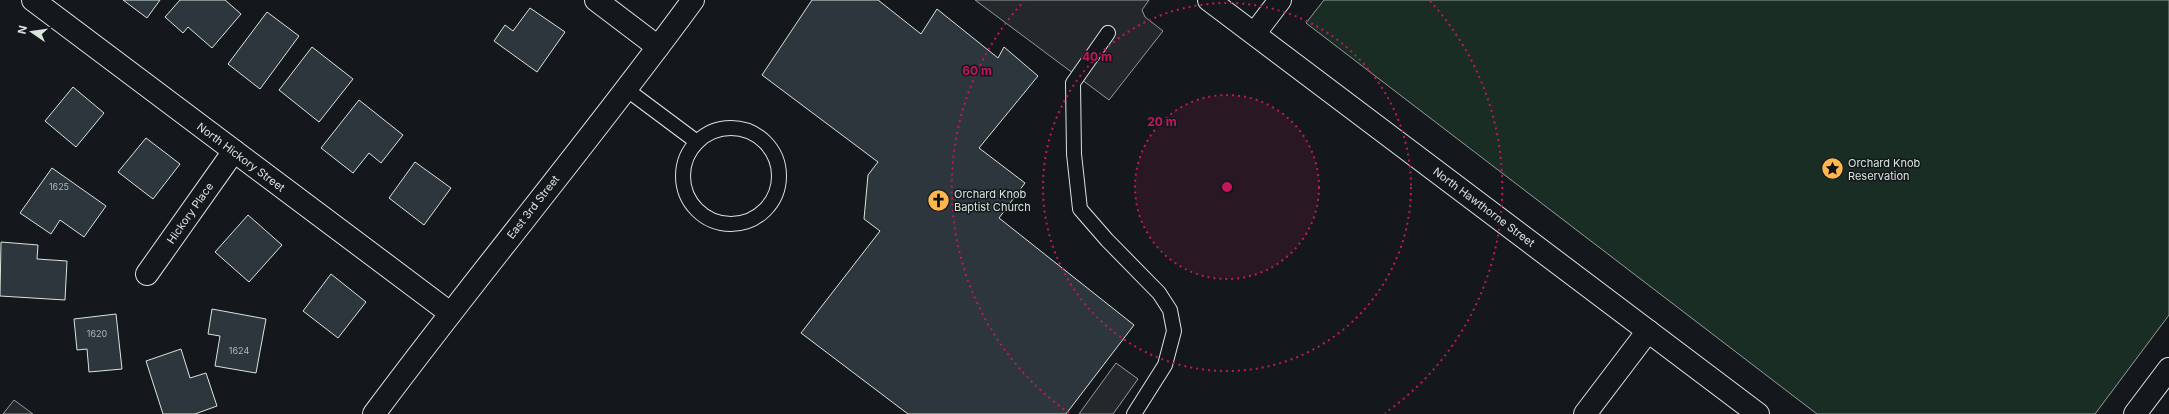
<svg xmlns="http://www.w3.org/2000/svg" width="2169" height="414" viewBox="0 0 2169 414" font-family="Inter,sans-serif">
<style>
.green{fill:#1a2d24;stroke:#939e99}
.parking{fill:#24282b;stroke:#939e99}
.building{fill:#2c363c;stroke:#d8e6dc}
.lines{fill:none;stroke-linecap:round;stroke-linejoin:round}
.lane-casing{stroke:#d8e6dc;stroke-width:16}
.street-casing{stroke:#d8e6dc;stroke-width:24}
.secondary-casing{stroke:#d8e6dc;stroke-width:24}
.lane{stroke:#14181c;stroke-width:14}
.street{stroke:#14181c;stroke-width:22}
.secondary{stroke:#14181c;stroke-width:22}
.ring{fill:none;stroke:#c2185b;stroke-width:2;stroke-dasharray:2 4}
.labels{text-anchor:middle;stroke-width:3;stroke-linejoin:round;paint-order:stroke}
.number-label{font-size:9px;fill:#adbab4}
.street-label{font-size:11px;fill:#d8e6dc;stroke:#14181c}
.poi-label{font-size:11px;fill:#d8e6dc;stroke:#14181c;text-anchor:start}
.centre{fill:#c2185b;stroke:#14181c;stroke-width:2}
.ring-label{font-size:12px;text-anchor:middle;font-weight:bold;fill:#c2185b;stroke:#14181c;stroke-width:3;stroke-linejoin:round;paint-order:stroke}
</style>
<rect width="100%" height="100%" fill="#14181c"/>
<polygon class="green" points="1324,0 2169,0 2169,315 2095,414 1817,414 1306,23"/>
<g class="parking">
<polygon points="975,0 1149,0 1142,10 1145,17 1163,31 1109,100"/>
<polygon points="1116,363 1138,379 1113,414 1079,414"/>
<polygon points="14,400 33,414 3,414"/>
</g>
<g class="building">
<polygon points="123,0 160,0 147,18"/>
<polygon points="180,0 225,0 241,14 212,48 188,27 183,33 165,17"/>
<polygon points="812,0 878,0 921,34 937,9 998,58 1004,47 1038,76 979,148 1025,183 999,218 1134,325 1066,414 908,414 801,333 880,231 864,219 868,175 878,162 762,75"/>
<polygon points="530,8 565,32 537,72 494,41 505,25 513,31"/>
<polygon points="267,12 299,36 260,89 228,64"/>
<polygon points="312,47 353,79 319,122 279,90"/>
<polygon points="73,87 104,113 76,147 45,121"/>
<polygon points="359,100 403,135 381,163 369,153 353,173 321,148"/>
<polygon points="146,138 180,164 153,199 118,172"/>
<polygon points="415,162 451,188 424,225 389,198"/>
<polygon points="52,168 106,206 84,237 60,220 51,234 20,213"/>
<polygon points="248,215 282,245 249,282 215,252"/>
<polygon points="1,242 38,245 37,259 67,261 65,300 0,296"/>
<polygon points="331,274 366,302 338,338 303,311"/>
<polygon points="212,309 266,319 256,373 215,366 220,336 208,334"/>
<polygon points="116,314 122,369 89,372 87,349 77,350 74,319"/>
<polygon points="181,349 190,378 206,373 217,406 195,414 163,414 146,361"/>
</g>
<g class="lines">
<defs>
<g id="lane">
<polyline points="1108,33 1073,83 1074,154 1080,209 1107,240 1159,293 1170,310 1174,331 1165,365 1134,414"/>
<polyline points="626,89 697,142"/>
<circle cx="731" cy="176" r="48"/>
</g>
<g id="street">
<polyline points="33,0 450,313"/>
<polyline points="596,0 658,47"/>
<polyline points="1209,0 1758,414"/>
<polyline points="1255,33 1280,0"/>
<polyline points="147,274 234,151"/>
<polyline points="1585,414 1648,331"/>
<polyline points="2135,414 2169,369"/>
</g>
<path id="secondary" d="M374,414C478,274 590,141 693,0"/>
</defs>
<use href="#lane" class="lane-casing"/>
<use href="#street" class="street-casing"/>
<use href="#secondary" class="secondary-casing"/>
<use href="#lane" class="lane"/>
<use href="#street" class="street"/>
<use href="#secondary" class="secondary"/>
</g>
<circle cx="1227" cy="187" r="92" fill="#c2185b" fill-opacity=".12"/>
<g class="ring">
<circle cx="1227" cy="187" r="92"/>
<circle cx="1227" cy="187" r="184"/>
<path d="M1069 413A276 276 0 0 1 1024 1M1430 1A276 276 0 0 1 1385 413"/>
</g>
<defs>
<symbol id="sight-disc" viewBox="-11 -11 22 22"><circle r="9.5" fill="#ffb74d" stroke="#14181c"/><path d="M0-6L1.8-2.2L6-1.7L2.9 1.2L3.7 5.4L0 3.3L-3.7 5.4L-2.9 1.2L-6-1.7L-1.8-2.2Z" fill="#111"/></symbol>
<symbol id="church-disc" viewBox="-11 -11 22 22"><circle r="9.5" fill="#ffb74d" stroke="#14181c"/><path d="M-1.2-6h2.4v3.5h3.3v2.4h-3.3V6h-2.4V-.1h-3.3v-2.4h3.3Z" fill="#111"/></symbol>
</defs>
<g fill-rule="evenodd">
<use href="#sight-disc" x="1820" y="156" width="25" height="25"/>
<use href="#church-disc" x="926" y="188" width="25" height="25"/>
</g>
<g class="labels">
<g class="number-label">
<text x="59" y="190">1625</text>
<text x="97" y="337">1620</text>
<text x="239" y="354">1624</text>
</g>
<g class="street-label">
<text transform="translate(241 157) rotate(37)" y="4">North Hickory Street</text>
<text transform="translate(533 207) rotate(-52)" y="4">East 3rd Street</text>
<text transform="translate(1484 207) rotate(37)" y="4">North Hawthorne Street</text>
<text transform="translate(190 213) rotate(-55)" y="4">Hickory Place</text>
</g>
<g class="poi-label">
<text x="1848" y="167">Orchard Knob<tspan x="1848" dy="13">Reservation</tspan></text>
<text x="954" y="198">Orchard Knob<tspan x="954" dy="13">Baptist Church</tspan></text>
</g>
</g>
<circle cx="1227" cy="187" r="6" class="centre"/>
<g class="ring-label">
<text x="1097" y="61">40 m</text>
<text x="977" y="75">60 m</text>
<text x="1162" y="126">20 m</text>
</g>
<g transform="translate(32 32) rotate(283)" stroke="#14181c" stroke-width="3" paint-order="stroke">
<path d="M0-3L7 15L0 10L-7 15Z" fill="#d8e6dc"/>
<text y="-6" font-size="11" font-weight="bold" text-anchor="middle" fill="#d8e6dc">N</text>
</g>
</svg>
